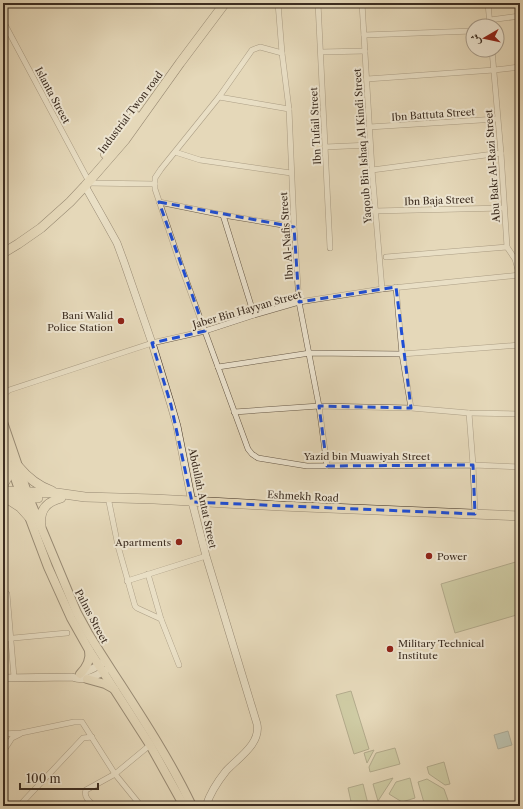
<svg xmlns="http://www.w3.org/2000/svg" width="523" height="809" viewBox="0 0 523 809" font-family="'Libre Caslon Text',Amiri,serif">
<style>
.green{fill:#b5bf8f;stroke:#787658}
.water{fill:#97b8b6;stroke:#73807a}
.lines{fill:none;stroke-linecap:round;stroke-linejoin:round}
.street-casing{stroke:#665847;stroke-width:6}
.secondary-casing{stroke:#3c2d21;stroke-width:8}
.primary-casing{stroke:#3c2d21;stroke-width:10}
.highway-casing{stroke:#3c2d21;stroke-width:10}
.street{stroke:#eee6d2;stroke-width:5}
.secondary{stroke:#eee6d2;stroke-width:7}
.primary{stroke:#e5d8b9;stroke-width:8}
.highway{stroke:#e5d8b9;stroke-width:9}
.marked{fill:none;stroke:#1d4ed8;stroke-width:3;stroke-dasharray:8 5;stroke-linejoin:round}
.poi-dot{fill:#8f2418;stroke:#eee6d2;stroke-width:1.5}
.labels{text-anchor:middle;stroke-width:4;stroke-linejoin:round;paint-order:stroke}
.street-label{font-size:10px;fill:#3c2d21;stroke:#eee6d2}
.poi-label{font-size:10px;fill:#3c2d21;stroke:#eee6d2;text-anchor:end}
</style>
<rect width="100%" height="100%" fill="#e5d8b9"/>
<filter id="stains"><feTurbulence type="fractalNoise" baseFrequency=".005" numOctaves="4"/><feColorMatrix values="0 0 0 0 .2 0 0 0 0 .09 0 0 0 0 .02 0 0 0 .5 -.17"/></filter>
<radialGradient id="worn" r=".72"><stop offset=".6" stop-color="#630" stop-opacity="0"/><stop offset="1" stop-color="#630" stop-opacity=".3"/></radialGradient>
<g class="green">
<polygon points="519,561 520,566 520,614 455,633 441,584"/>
<polygon points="351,691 369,749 354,754 336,695"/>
<polygon points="395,748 400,764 370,772 369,767 376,753"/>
<polygon points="374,750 367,763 364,753"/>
<polygon points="444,762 450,784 445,785 429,774 427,767"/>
<polygon points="393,778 378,801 373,784"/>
<polygon points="410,778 415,798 402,802 389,794 396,782"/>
<polygon points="427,779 444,789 450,806 425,806 418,782"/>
<polygon points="363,784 368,804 357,806 352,806 348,788"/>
</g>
<polygon class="water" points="508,731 512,745 498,749 494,735"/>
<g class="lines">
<defs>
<g id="street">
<polyline points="278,3 282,53 289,109 294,227 299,302 319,406 327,466"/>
<polyline points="318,3 330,248"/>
<polyline points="362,3 372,170 382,289"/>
<polyline points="488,3 490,26"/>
<polyline points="490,20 520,16"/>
<polyline points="3,21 87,178"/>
<polyline points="364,35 473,31"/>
<polyline points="492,50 501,153 507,247 515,259 520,277"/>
<polyline points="321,52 365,51"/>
<polyline points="282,53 260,47 252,50 219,97 161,169 155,178 155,189 181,266 248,449 252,454 258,458 307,466 473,465 520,467"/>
<polyline points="367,79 494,70 520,67"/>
<polyline points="219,97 289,109"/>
<polyline points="369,127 497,119"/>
<polyline points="325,147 370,145"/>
<polyline points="175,152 200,160 291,173"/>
<polyline points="372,170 501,153"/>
<polyline points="88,183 155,184"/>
<polyline points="159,202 223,215 294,227"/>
<polyline points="374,211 504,208"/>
<polyline points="223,215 254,315"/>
<polyline points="386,257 507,247"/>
<polyline points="396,287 402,354 411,408"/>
<polyline points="218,367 310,353 402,354 520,345"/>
<polyline points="3,395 9,390 152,343 205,331 254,315 299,302 382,289 520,275"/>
<polyline points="234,412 319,406 411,408 469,413 520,414"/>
<polyline points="469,413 473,465 475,514"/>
<polyline points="108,497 118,546 135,606 137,608 161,619"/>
<polyline points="148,574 161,619 179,665"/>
<polyline points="127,581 206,556"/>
<polyline points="3,594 7,594 14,677"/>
<polyline points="3,639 67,633"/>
<polyline points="3,734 21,733 74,722 82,722 115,774 141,806"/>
<polyline points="3,752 12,738 20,734"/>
<polyline points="19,806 83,738 92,737"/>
<path d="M95,806C90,802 83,797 86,790L115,774L150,745"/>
</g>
<g id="secondary">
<path d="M85,186L107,225L117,243L124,262L152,343L171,405L177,426L192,502L206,556L257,724C261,744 238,758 226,771C218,781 210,793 206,806"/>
<polyline points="81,674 94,668 104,662"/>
<path d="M3,678L72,677C85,682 96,676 106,670"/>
</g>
<g id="primary">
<path d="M3,422L29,498L77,613L88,633C123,690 163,745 192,806"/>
<polyline points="3,444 22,498 48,567 71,618 89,650 150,745 184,806"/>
<path d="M80,674C87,667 91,660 89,650"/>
<polyline points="87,679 105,684 114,689"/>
</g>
<g id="highway">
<polyline points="105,154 135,115"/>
<polyline points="3,253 18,244 41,228 70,202 85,186 125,140 180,63 225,3"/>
<path d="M18,466C27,477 38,486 52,491"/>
<polyline points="3,485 9,475 10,465"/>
<polyline points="3,491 57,493 85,497 154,499 281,506 520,516"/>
<polyline points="9,497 38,498"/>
<polyline points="6,498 20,507 29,517"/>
<path d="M41,526C39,510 46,502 61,498"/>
</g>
</defs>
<use href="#street" class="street-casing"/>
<use href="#secondary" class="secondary-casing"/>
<use href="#primary" class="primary-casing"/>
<use href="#highway" class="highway-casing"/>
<use href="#street" class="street"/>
<use href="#secondary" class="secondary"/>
<use href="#primary" class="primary"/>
<use href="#highway" class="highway"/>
</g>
<path d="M0 0H523V809H0ZM159,202L294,227L299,302L396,287L411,408L319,406L327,466L473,465L475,514L192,502L171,405L152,343L205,331Z" fill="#e5d8b9" fill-opacity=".55" fill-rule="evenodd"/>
<path class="marked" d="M159,202L294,227L299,302L396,287L411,408L319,406L327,466L473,465L475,514L192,502L171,405L152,343L205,331Z"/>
<g class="poi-dot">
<circle cx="121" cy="321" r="4"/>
<circle cx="179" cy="542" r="4"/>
<circle cx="429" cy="556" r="4"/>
<circle cx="390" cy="649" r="4"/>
</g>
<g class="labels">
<g class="street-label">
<text transform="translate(53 95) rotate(62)" y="4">Islanta Street</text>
<text transform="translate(130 112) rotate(-53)" y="4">Industrial Twon road</text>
<text transform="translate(433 114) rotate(-4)" y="4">Ibn Battuta Street</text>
<text transform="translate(315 126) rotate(-93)" y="4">Ibn Tufail Street</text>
<text transform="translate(362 146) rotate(-94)" y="4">Yaqoub Bin Ishaq Al Kindi Street</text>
<text transform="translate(492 166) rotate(-94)" y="4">Abu Bakr Al-Razi Street</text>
<text transform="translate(439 200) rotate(-2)" y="4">Ibn Baja Street</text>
<text transform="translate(286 236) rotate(-94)" y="4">Ibn Al-Nafis Street</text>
<text transform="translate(247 309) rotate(-16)" y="4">Jaber Bin Hayyan Street</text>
<text x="367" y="460">Yazid bin Muawiyah Street</text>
<text transform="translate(303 496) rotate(3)" y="4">Eshmekh Road</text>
<text transform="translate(203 498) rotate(78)" y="4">Abdullah Antat Street</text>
<text transform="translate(92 616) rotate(62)" y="4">Palms Street</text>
</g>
<g class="poi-label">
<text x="113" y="319">Bani Walid<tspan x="113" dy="12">Police Station</tspan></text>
<text x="171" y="546">Apartments</text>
<text x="437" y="560" text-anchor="start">Power</text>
<text x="398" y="647" text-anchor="start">Military Technical<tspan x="398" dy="12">Institute</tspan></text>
</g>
</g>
<rect width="523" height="809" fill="none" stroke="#e5d8b9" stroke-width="16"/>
<rect x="4" y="4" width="515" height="801" fill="none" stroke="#3c2d21" stroke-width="2"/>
<rect x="8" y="8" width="507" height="793" fill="none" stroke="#3c2d21"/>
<g transform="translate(485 38) rotate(261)"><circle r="19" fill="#eee6d2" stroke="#a79c8b"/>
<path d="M0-3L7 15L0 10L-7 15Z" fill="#8f2418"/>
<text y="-6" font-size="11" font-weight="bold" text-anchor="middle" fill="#3c2d21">ش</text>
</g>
<path d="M20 783v6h78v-6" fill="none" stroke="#3c2d21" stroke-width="2"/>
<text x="26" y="783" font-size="12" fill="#3c2d21" stroke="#eee6d2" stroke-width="3" paint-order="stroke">100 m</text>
<rect width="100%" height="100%" filter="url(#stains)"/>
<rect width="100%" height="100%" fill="url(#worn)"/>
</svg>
